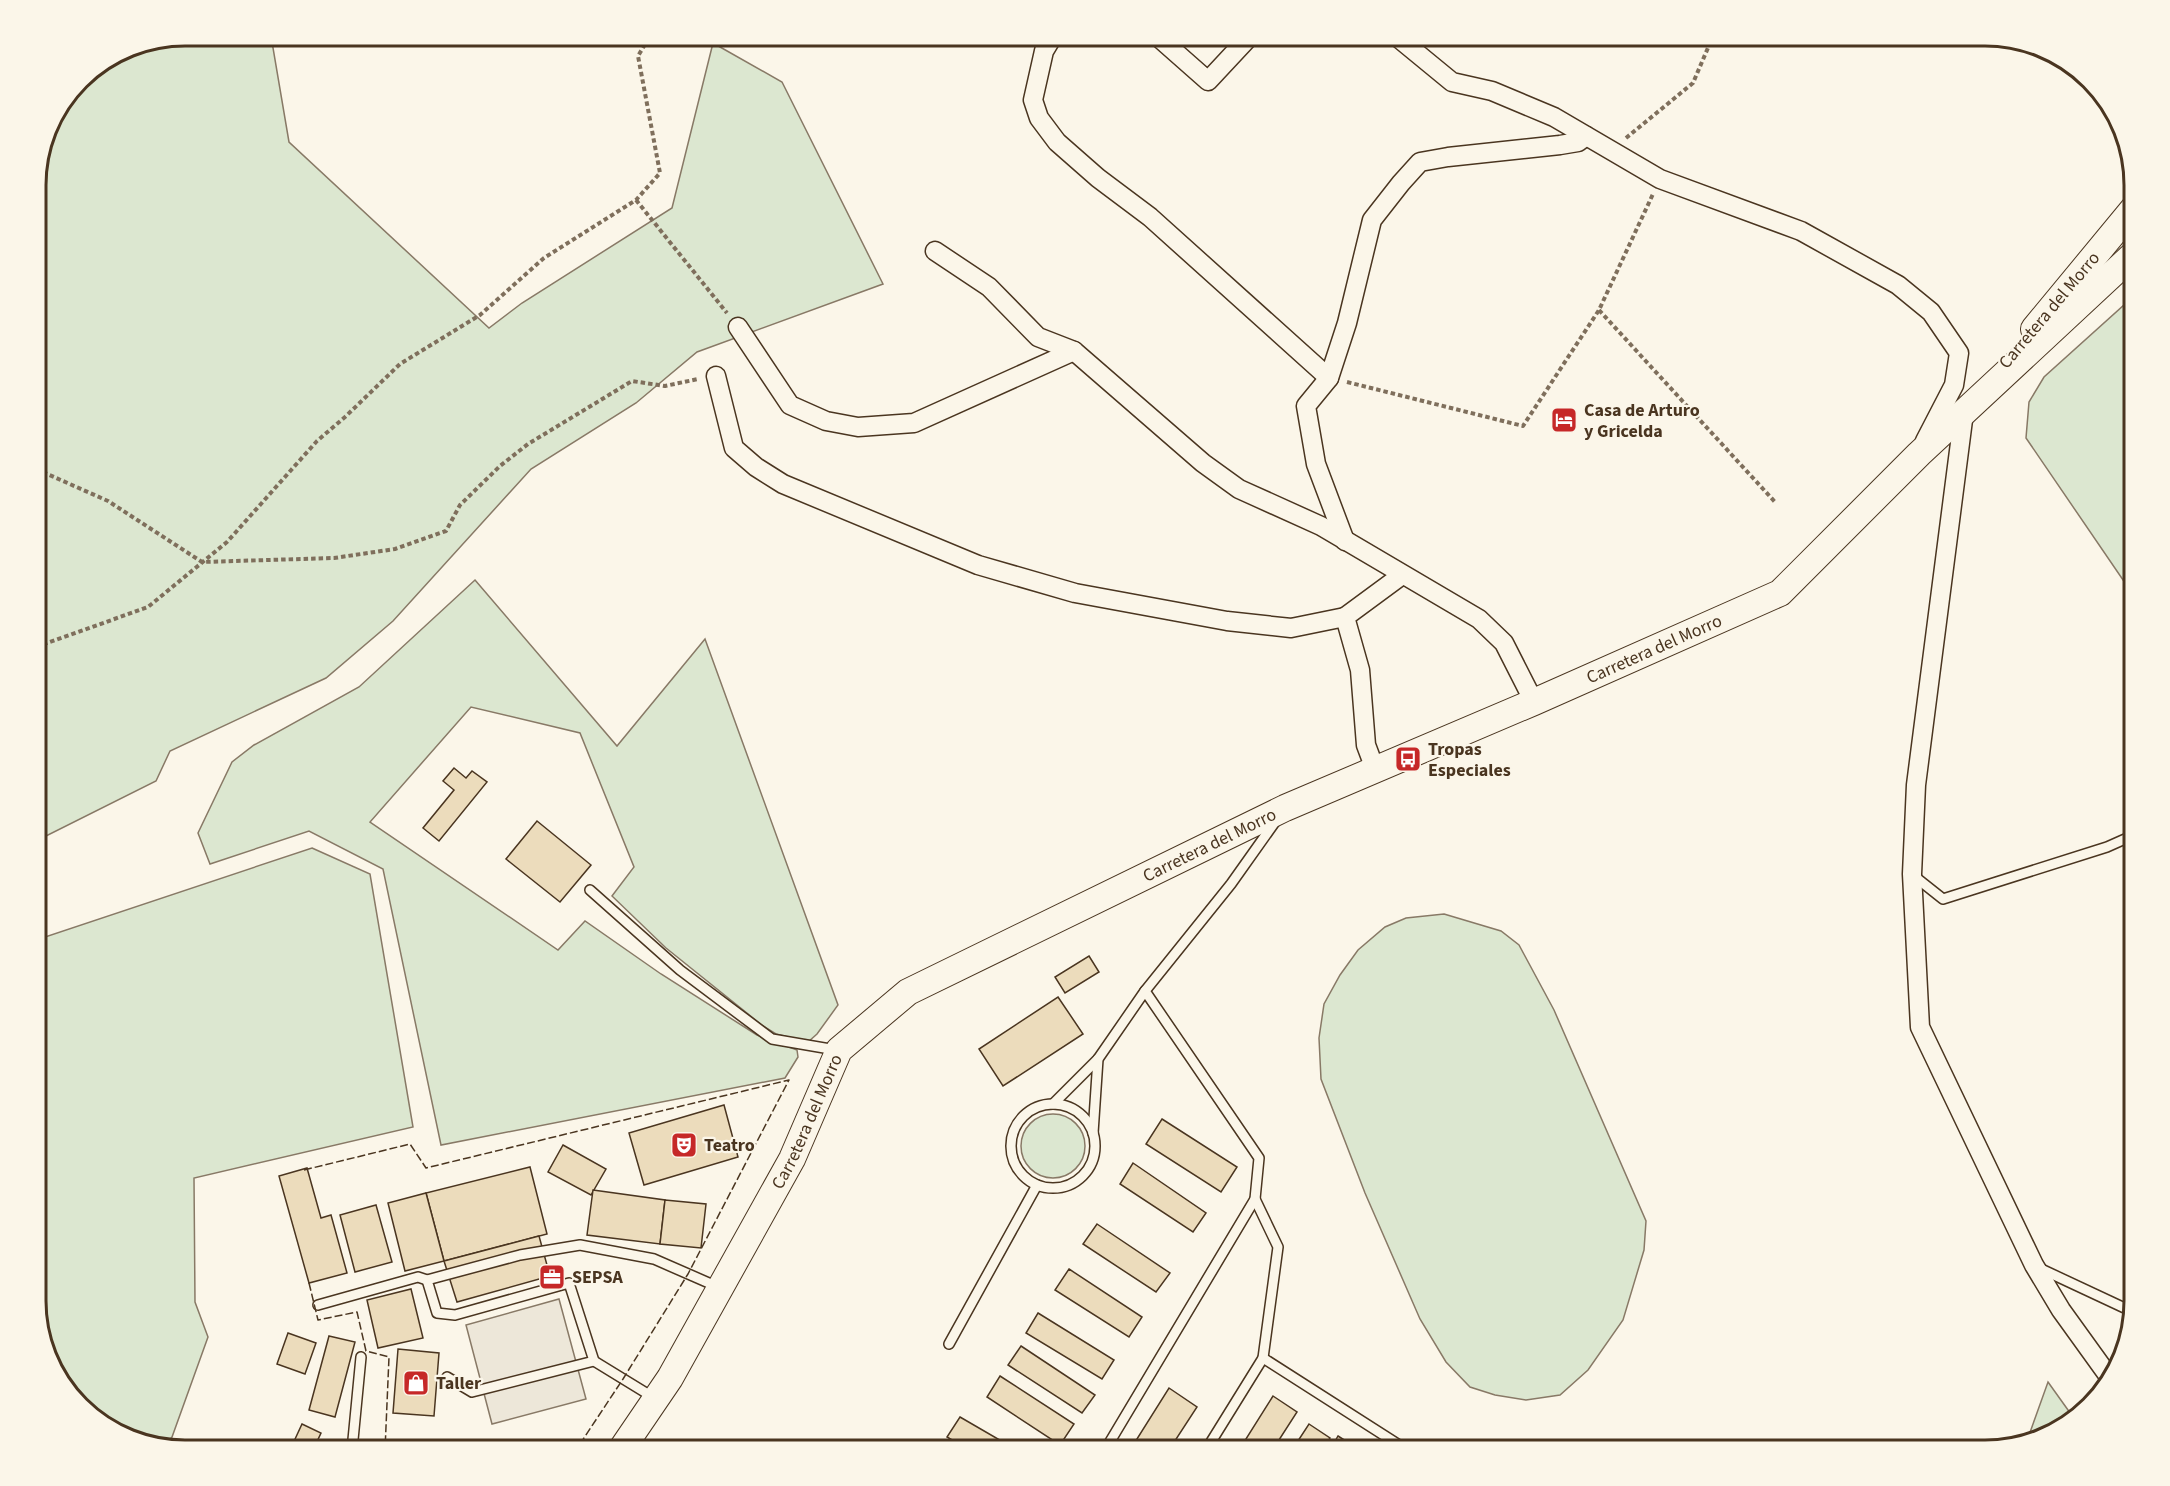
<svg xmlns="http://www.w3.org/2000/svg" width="2170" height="1486" viewBox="0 0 2170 1486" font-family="'Source Sans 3',sans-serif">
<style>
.green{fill:#dce7d0;stroke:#887966;stroke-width:1.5}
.parking{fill:#ede7d9;stroke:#887966;stroke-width:1.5}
.building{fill:#ecdcbc;stroke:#4a3520;stroke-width:1.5}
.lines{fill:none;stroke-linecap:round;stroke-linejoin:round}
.service-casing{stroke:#4a3520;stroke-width:12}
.minor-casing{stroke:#4a3520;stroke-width:21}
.secondary-casing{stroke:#4a3520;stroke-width:28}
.path{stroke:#7f6f5c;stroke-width:4;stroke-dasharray:4.5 3;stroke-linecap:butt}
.service{stroke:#fbf6e9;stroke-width:9}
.minor{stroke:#fbf6e9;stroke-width:18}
.secondary{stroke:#fbf6e9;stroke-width:26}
.fence{stroke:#4a3520;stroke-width:1.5;stroke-dasharray:8 3;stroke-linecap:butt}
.labels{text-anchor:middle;stroke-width:4.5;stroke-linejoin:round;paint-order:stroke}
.street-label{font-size:18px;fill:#4a3520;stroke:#fbf6e9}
.poi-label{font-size:18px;font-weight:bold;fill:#4a3520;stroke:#fbf6e9;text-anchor:start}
.rim{fill:none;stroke:#4a3520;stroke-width:3}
</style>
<rect width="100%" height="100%" fill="#fbf6e9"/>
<g class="green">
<polygon points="186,36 271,36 289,142 489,328 522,303 672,208 713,43 782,82 883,284 697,352 636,403 531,469 393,621 326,678 170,751 156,781 36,841 36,176 51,120 80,80 129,47"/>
<polygon points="2134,296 2134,596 2026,438 2029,402 2044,377"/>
<polygon points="475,580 617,746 705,639 838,1005 817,1034 808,1042 776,1034 763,1026 666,948 612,896 634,867 580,733 471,707 370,822 558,950 585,921 661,974 757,1035 797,1050 798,1057 785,1078 441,1145 383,869 309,831 210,864 198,833 232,762 254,745 359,687"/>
<polygon points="312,848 370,874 413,1127 194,1178 195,1302 208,1337 172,1437 166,1444 102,1425 56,1375 36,1310 36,940"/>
<polygon points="1444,914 1501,931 1519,945 1554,1010 1646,1221 1644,1250 1623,1320 1588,1370 1560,1395 1526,1400 1495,1395 1470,1387 1446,1362 1420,1319 1365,1193 1321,1079 1319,1038 1324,1004 1340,975 1358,950 1385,927 1406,918"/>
<circle cx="1053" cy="1146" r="32"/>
<polygon points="2048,1382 2073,1417 2059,1430 2028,1438"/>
</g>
<polygon class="parking" points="559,1299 586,1399 492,1424 466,1325"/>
<g class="building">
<polygon points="454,768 466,778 472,771 487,782 439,841 423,828 454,790 443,781"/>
<polygon points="537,821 591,865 560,902 506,859"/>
<polygon points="1089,956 1099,972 1065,993 1055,977"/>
<polygon points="1058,997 1083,1034 1003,1086 979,1049"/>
<polygon points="724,1105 738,1157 644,1185 629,1133"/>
<polygon points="1162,1119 1237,1167 1221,1192 1146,1144"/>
<polygon points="563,1145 606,1169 591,1195 548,1172"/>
<polygon points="1133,1163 1206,1213 1193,1232 1120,1184"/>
<polygon points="530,1167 547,1234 444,1261 426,1193"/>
<polygon points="307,1168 321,1218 331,1215 347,1273 309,1283 279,1176"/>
<polygon points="593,1190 665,1200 660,1244 587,1235"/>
<polygon points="426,1193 444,1261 405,1271 388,1203"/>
<polygon points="665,1200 706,1204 701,1248 660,1244"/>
<polygon points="376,1205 392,1262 355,1272 340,1215"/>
<polygon points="1097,1224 1170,1273 1156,1292 1083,1244"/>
<polygon points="539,1236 550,1276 457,1302 444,1261"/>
<polygon points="1069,1269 1142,1317 1129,1337 1055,1290"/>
<polygon points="411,1289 423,1338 378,1348 367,1300"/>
<polygon points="1038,1313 1114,1360 1102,1379 1026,1333"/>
<polygon points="288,1333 316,1343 305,1374 277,1364"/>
<polygon points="329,1336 355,1342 335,1417 309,1410"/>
<polygon points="1021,1346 1095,1395 1082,1413 1008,1365"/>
<polygon points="398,1349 439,1353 434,1416 393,1413"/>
<polygon points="1000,1376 1074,1424 1060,1445 987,1397"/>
<polygon points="1169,1388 1197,1407 1169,1450 1130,1450"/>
<polygon points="1273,1396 1297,1412 1277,1443 1289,1450 1239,1450"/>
<polygon points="960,1417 1017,1450 969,1450 947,1437"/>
<polygon points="302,1424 321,1433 313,1450 290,1450"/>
<polygon points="1309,1424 1330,1438 1323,1450 1292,1450"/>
<polygon points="1338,1436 1360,1450 1330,1450"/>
</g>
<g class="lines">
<defs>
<g id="service">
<polyline points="1914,876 1943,899 2107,847 2134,835"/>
<polyline points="590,890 680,970 772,1039 836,1050"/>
<polyline points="1053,1104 1098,1059"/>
<circle cx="1053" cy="1146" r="42"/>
<polyline points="1093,1133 1098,1059 1145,991"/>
<polyline points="2039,1268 2131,1311"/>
<polyline points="318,1305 418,1277 427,1280"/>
<polyline points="949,1344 1037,1185"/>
<polyline points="1263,1358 1407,1450"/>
<polyline points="594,1361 656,1399"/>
<polyline points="447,1377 472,1392 594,1361 569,1283 455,1315 437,1313 427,1280 520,1255 580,1245 654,1259 718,1287"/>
<polyline points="352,1450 361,1357"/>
<polyline points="1105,1450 1255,1199 1259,1158 1145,991 1231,884 1275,822"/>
<polyline points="1206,1450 1263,1358 1278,1247 1255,1199"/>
</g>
<g id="minor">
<polyline points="1053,36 1044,51 1033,100 1039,118 1057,142 1098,178 1150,217 1329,378"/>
<polyline points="1157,36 1208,81 1250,36"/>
<polyline points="1396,36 1452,82 1492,91 1554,117 1660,179 1801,231 1898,285 1931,312 1959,353 1954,385 1925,441"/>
<polyline points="935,251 989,287 1038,337 1074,351 1203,463 1239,489 1321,526 1479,619 1504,643 1534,702"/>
<polyline points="738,327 790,405 826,421 858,427 914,423 1074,351"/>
<polyline points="716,376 734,448 756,467 783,484 978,565 1075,593 1227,621 1291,628 1345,617"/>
<polyline points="1964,412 1916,785 1912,874 1920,1027 2034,1265 2061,1310 2110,1378"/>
<polyline points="1345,541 1316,464 1306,406 1329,378 1347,323 1372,220 1401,183 1420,162 1448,157 1560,145 1578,142 1586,136"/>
<polyline points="1375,769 1366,745 1360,670 1345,617 1402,575"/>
</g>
<g id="secondary">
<polyline points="2034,329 2134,208"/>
<path id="s1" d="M621,1450L670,1378L792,1159L839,1050L908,992L1285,808L1534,702L1780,593L1919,454L2134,254"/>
</g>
</defs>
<use href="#service" class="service-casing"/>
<use href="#minor" class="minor-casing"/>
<use href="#secondary" class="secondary-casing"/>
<g class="path">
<polyline points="1626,138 1693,83 1713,36"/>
<polyline points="636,200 727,313"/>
<polyline points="1599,310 1775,502"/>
<polyline points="1347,382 1523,426 1599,310 1653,194"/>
<polyline points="36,469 108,501 202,562 334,558 395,549 446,531 460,505 500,466 528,444 632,381 665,386 698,379"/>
<polyline points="36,647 148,607 227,542 317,441 345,417 400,364 480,315 544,258 636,200 660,173 638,56 650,36"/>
</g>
<use href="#service" class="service"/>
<use href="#minor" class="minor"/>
<use href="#secondary" class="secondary"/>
<g class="fence">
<polyline points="304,1170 410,1144 426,1168 789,1080 688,1274 623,1379 576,1450"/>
<polyline points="309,1283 318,1320 357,1312 366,1351 389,1357 385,1450"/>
</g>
</g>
<defs>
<symbol id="hotel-square" viewBox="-11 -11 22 22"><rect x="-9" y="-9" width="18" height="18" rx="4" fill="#c62828" stroke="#fbf6e9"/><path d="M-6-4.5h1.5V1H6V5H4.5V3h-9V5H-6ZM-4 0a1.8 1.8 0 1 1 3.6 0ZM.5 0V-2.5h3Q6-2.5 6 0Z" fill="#fff"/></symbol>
<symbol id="bus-square" viewBox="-11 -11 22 22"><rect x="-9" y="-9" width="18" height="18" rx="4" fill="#c62828" stroke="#fbf6e9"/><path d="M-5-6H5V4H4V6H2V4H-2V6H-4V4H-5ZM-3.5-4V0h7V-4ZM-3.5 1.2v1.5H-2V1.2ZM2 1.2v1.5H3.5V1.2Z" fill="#fff"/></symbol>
<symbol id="theatre-square" viewBox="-11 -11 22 22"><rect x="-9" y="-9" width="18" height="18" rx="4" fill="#c62828" stroke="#fbf6e9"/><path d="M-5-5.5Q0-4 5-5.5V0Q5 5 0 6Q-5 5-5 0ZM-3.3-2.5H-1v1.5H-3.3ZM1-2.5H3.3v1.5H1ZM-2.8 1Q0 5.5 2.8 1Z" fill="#fff"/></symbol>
<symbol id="office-square" viewBox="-11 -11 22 22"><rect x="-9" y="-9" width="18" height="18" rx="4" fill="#c62828" stroke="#fbf6e9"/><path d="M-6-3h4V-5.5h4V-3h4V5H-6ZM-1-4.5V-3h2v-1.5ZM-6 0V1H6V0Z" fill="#fff"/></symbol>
<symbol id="shop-square" viewBox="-11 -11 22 22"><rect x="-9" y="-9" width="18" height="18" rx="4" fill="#c62828" stroke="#fbf6e9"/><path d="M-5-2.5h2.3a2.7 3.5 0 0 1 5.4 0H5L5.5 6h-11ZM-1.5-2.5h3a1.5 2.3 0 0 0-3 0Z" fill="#fff"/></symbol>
</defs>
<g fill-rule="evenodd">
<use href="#hotel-square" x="1549" y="405" width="30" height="30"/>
<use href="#bus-square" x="1393" y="744" width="30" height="30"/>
<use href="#theatre-square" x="669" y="1130" width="30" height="30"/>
<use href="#office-square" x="537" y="1262" width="30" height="30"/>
<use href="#shop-square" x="401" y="1368" width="30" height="30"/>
</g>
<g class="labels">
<g class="street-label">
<text transform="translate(2049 310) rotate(-50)" y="6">Carretera del Morro</text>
<text dy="6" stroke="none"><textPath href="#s1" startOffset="1368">Carretera del Morro</textPath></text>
<text dy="6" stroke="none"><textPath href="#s1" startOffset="882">Carretera del Morro</textPath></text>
<text dy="6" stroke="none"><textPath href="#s1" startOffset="378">Carretera del Morro</textPath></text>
</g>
<g class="poi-label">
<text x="1584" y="416">Casa de Arturo<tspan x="1584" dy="21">y Gricelda</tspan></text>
<text x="1428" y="755">Tropas<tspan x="1428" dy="21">Especiales</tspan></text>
<text x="704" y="1151">Teatro</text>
<text x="572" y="1283">SEPSA</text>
<text x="436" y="1389">Taller</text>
</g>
</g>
<path d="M0 0H2170V1486H0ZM185 46H1985A139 139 0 0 1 2124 185V1301A139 139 0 0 1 1985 1440H185A139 139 0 0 1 46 1301V185A139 139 0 0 1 185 46Z" fill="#fbf6e9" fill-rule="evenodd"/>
<path class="rim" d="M185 46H1985A139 139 0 0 1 2124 185V1301A139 139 0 0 1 1985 1440H185A139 139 0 0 1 46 1301V185A139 139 0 0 1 185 46Z"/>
</svg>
